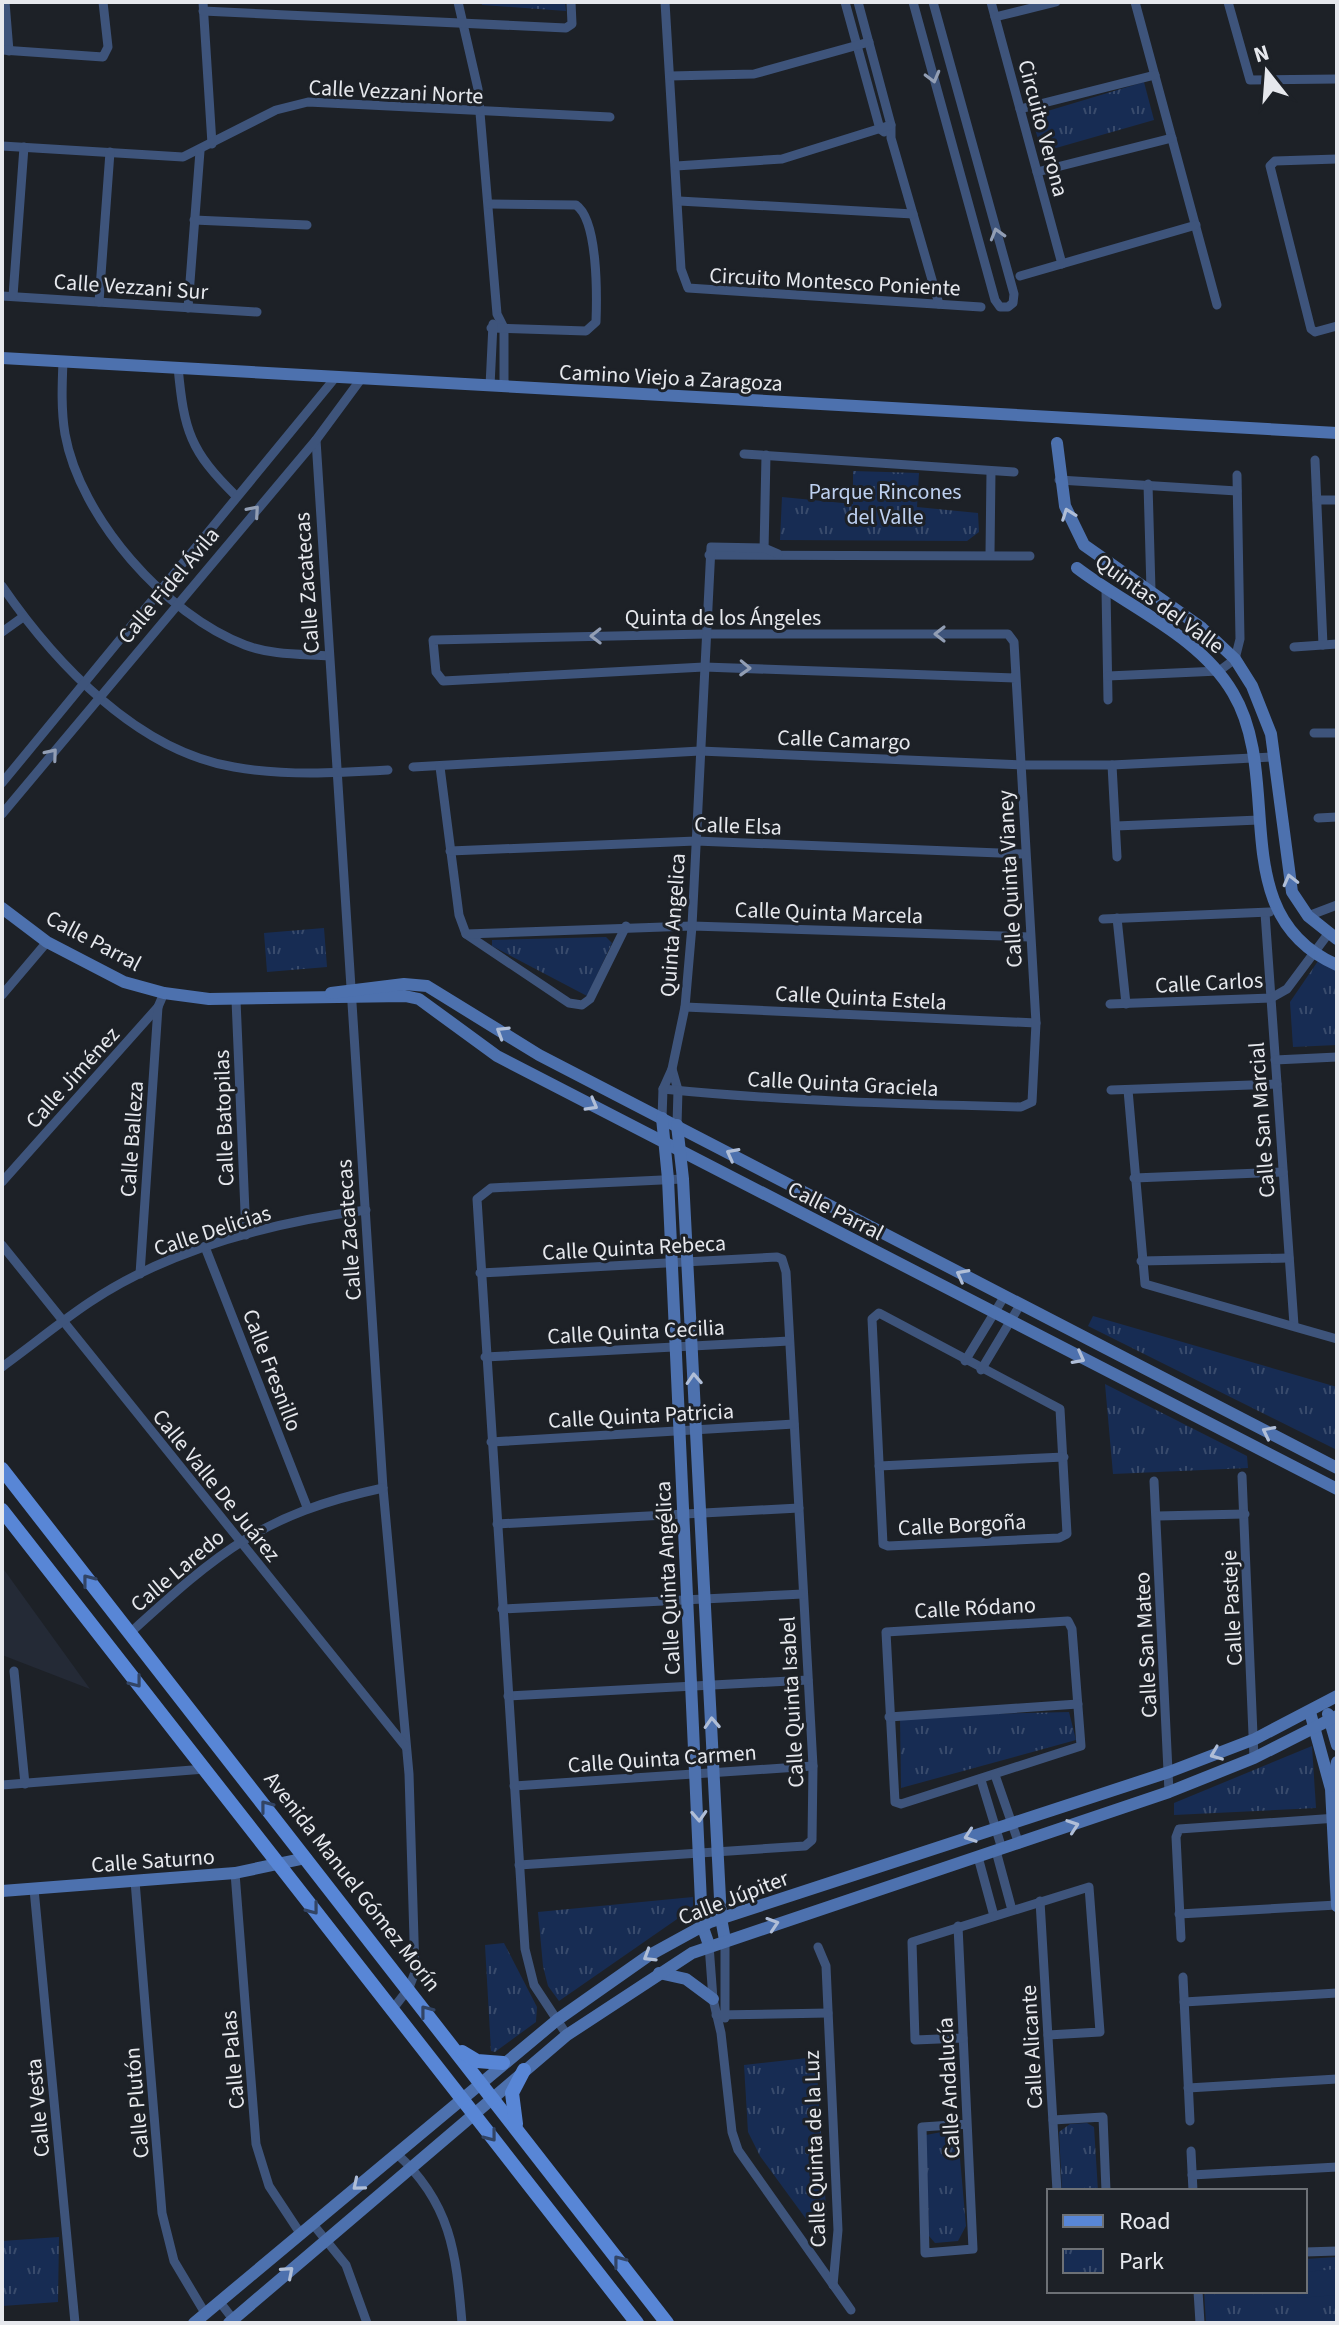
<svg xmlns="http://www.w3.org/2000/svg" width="1339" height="2325" viewBox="0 0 1339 2325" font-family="'Source Sans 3',sans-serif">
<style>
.built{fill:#242a36}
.park{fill:url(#park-tufts)}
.pitch{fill:#172c53}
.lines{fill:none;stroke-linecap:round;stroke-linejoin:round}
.street{stroke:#3e547b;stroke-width:9}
.secondary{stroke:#4d71ae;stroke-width:12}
.primary{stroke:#5886d6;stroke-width:14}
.oneway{stroke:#929eb4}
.oneway2{stroke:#b0bed7}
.oneway3{stroke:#324464}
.labels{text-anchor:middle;stroke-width:6;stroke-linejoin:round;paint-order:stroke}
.street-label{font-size:22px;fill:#e6e8ed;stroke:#1d2127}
.park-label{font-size:22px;fill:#bdd0f0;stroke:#1d2127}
</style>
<defs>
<pattern id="park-tufts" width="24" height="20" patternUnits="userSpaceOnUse" patternTransform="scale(2)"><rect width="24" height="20" fill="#172c53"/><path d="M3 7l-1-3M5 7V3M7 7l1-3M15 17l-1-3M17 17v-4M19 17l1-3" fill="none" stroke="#394b6c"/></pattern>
</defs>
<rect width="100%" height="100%" fill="#1d2127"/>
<polygon class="built" points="2,1567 90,1689 2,1655"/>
<g class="park">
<polygon points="481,2 565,2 566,11 482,5"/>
<polygon points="1144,82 1154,120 1042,152 1031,116"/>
<polygon points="853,471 919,473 917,507 978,513 979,532 967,541 780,540 782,497 853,504"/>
<polygon points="324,928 327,967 267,972 264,933"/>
<polygon points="606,937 612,943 587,996 492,946 492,940"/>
<polygon points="1318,961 1337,970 1337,1045 1293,1047 1290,1002"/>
<polygon points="1093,1316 1337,1387 1337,1450 1088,1326"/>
<polygon points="1105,1384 1247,1456 1248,1468 1113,1474"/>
<polygon points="1069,1712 1076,1740 901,1788 900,1716"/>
<polygon points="1312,1746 1316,1808 1174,1815 1174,1803"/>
<polygon points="693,1897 693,1908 559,2001 548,1986 543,1966 538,1912"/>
<polygon points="504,1943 537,2007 536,2022 495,2052 491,2051 485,1945"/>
<polygon points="816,2057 827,2222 819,2229 809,2223 760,2156 748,2132 744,2065"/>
<polygon points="1087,2123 1094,2127 1098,2191 1062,2191 1059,2132 1070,2124"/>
<polygon points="952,2130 958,2136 966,2226 958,2241 935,2243 929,2236 926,2135"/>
<polygon points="59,2237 58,2302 2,2306 2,2241"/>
<polygon points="1337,2257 1337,2323 1206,2323 1204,2291 1305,2291 1305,2259"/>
</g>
<polygon class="pitch" points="1337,2269 1337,2295 1298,2298 1297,2291 1305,2291 1305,2272"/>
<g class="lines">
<g class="street">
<polyline points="5,2 9,51"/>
<polyline points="203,2 212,144"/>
<polyline points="458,2 478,89 497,314 504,328 504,387"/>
<polyline points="665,2 681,269 688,288 981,307"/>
<polyline points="845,2 880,129 884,132"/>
<polyline points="858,2 891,125 891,138 939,304"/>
<polyline points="913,2 995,300 1000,307 1008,307 1013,303 1014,294 933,2"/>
<polyline points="991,2 1062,264"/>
<polyline points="1135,2 1217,305"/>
<polyline points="1228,2 1250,80 1337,79"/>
<polyline points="203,11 566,28 572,24 571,2"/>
<polyline points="995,17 1056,2"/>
<polyline points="2,50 103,57 108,47 103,2"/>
<polyline points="670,76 754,74 869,42"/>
<polyline points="1020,109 1155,75"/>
<polyline points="2,146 183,157 276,110 308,102 610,117"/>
<polyline points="1337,159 1275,161 1270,166 1311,329 1315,332 1337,326"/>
<polyline points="676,166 782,159 891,125"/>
<polyline points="1037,172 1172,138"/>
<polyline points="679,201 913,214"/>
<path d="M489,204L576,205C598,220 597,295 596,322L586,331L491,328"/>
<polyline points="194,220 307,225"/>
<polyline points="1020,276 1196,225"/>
<polyline points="2,296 257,312"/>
<polyline points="13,296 24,147"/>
<polyline points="99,302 110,152"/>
<polyline points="188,308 200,151"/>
<path d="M63,361C62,385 61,410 65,434C80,518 166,615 245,645C271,655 301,654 329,656"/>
<path d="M178,367C184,431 190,451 236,496"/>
<polyline points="490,386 493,324"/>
<polyline points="316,440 383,1488 409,1774 415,1972 409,1988 392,2010"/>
<polyline points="744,454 1014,472"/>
<polyline points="1315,460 1323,645"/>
<polyline points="1059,480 1237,491"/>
<polyline points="1148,484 1151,590"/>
<polyline points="1317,500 1337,500"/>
<polyline points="764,551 766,455"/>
<polyline points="990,554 991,471"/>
<polyline points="709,555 1030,556"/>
<path d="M2,586C55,663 137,751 234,767C284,776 337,773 388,770"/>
<polyline points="1106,590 1108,700"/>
<polyline points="2,632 23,617"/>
<polyline points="1294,647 1337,644"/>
<polyline points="1108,676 1219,671 1235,659 1240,639 1237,475"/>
<polyline points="1314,733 1337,733"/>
<polyline points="1112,765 1117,857"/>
<polyline points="413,767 700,751 1021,765 1112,765 1274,757"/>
<polyline points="440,767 459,915 466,934 569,1003 582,1005 590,999 626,926"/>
<polyline points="2,783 335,378"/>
<polyline points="2,814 316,440 361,379"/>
<polyline points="1318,818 1337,817"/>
<polyline points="1116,826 1259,820"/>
<polyline points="450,851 696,841 1025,854"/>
<polyline points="1265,913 1294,1325"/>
<polyline points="1308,916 1337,905"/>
<polyline points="1117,918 1126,1004"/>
<polyline points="1103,919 1270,912"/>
<polyline points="466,934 692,926 1030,937"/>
<polyline points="2,995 47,942"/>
<polyline points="236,1000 246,1235"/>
<polyline points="1110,1004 1271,998 1287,989 1328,934"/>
<polyline points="685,1007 1036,1023"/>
<polyline points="1275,1060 1337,1057"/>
<polyline points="672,1069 678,1090 677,1125"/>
<path d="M663,1089C782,1101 901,1104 1021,1107L1032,1102L1036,1023L1014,642L1008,634H706L433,640L436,672L443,681L704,667L1015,678"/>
<polyline points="1111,1090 1277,1084"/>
<polyline points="1128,1090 1145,1284 1337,1339"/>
<polyline points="662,1118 663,1089 672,1069 685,1007 692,926 711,547 764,548 778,554"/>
<polyline points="1134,1178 1283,1172"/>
<polyline points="2,1182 158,1007 164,993"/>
<polyline points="2,1245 406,1747"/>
<polyline points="205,1247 307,1507"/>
<polyline points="1141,1261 1289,1258"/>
<polyline points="480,1273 777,1257 782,1259 786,1272 813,1766 812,1840 805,1846 519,1865"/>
<polyline points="140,1274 158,1007"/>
<polygon points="879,1313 1060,1409 1067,1534 1059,1538 888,1546 883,1544 872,1319"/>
<polyline points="485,1357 789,1341"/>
<polyline points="965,1361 1004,1297"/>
<path d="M2,1367C31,1346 60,1322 90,1302C171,1248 270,1223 366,1210"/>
<polyline points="981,1370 1020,1305"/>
<polyline points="491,1442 794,1424"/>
<polyline points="879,1466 1064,1457"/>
<polyline points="1242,1476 1254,1758"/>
<polyline points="1154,1481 1169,1792"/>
<polyline points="1157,1516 1245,1514"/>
<polyline points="497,1524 799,1508"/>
<polyline points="502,1609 803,1594"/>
<polygon points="1068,1621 1072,1629 1081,1746 901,1804 895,1802 886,1632"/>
<path d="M130,1633C219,1552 262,1514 383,1488"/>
<polyline points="14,1671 25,1784"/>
<polyline points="508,1696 808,1680"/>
<polyline points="889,1717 1078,1704"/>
<polyline points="995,1775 1019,1844"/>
<polyline points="981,1780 1002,1849"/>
<polyline points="2,1785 205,1769"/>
<polyline points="514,1786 813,1766"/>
<polyline points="996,1851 1012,1910"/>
<polyline points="978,1857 994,1916"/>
<polyline points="235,1873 256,2144 269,2186 300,2233"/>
<polyline points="135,1881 162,2213 174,2261 205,2313"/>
<polyline points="34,1889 75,2323"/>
<polyline points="1040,1901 1057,2191"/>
<polyline points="1179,1914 1337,1905"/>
<polyline points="958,1926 973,2249 925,2253 922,2127 967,2124"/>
<polyline points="1181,1938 1176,1837 1179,1829 1337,1818"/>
<polyline points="709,1945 713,1999 721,2033 732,2132 738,2150 851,2310"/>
<polyline points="818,1947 826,1966 838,2230 833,2285"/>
<polyline points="1183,1977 1190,2121"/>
<polyline points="1184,2002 1337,1993"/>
<polyline points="716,2015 828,2013"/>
<polyline points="725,2018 725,1940"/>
<polyline points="567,2035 534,1985 525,1949 477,1199 491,1188 683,1179"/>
<polyline points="963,2038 915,2040 912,1942 1089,1887 1100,2032 1048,2035"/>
<polyline points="1188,2088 1337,2079"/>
<polyline points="1053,2120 1103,2117 1106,2191"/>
<polyline points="1191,2151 1193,2191"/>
<path d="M396,2153C451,2203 456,2252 462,2323"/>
<polyline points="1192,2175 1337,2167"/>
<polyline points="312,2223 346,2265 367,2323"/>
<polyline points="1305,2252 1337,2251"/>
<polyline points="1198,2291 1200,2323"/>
<polyline points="219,2301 236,2323"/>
</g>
<g class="secondary">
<polyline points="2,358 1337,433"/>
<polyline points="1057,443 1065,506 1084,545 1202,628 1235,659 1252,686 1271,734 1292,892 1308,916 1337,939"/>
<path d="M1077,568C1128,607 1200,636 1233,693C1285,780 1223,915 1337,965"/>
<polyline points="2,908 47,942 124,982 164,993 209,999 405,996 419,999 497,1056 1337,1489"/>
<polyline points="331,993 404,984 427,986 539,1055 1337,1468"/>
<polyline points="662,1118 668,1179 702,1925 709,1945"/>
<polyline points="677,1125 683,1179 721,1918 725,1940"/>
<polyline points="1310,1712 1331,1789 1337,1906"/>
<polyline points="1328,1714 1337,1745"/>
<polyline points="1332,1786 1337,1762"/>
<polyline points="2,1891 235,1873 306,1858"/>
<polyline points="659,1973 686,1979 713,1999"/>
<polyline points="194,2323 557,2020 648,1956 710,1922 1169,1772 1255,1739 1337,1696"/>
<polyline points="229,2323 567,2035 692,1953 1169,1792 1254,1758 1337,1716"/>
</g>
<g class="primary">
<polyline points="2,1469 667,2323"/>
<polyline points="2,1510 637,2323"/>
<polyline points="462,2052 477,2061 503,2063"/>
<polyline points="516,2124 512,2093 524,2070"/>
</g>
</g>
<defs><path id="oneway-chevron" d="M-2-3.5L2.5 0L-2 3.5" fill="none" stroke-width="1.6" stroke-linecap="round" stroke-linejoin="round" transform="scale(2)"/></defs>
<g class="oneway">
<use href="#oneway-chevron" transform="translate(933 77) rotate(75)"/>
<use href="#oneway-chevron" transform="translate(997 234) rotate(-106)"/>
<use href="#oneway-chevron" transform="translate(254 511) rotate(-49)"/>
<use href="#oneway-chevron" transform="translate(940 634) rotate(180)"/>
<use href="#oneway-chevron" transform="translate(596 636) rotate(179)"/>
<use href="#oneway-chevron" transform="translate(745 668) rotate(2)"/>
<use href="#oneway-chevron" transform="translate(52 754) rotate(-50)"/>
</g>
<g class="oneway2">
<use href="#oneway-chevron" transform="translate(1068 514) rotate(-110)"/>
<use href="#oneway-chevron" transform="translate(1290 880) rotate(-104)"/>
<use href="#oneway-chevron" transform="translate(502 1032) rotate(-148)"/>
<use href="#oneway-chevron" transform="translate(592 1105) rotate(29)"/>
<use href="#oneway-chevron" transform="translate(732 1154) rotate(-152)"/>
<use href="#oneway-chevron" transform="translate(962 1275) rotate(-152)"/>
<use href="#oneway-chevron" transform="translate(1079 1358) rotate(28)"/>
<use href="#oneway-chevron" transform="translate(694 1379) rotate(-93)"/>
<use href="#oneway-chevron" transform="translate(1268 1432) rotate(-153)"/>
<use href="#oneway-chevron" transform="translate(712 1723) rotate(-93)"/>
<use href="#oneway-chevron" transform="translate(1216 1754) rotate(158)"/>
<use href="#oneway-chevron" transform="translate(699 1816) rotate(87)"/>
<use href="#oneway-chevron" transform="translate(1073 1826) rotate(-19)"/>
<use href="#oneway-chevron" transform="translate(970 1836) rotate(161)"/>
<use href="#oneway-chevron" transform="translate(773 1924) rotate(-18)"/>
<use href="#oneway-chevron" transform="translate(649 1956) rotate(148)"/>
<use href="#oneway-chevron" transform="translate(358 2185) rotate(140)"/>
<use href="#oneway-chevron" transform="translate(288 2272) rotate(-41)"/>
</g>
<g class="oneway3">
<use href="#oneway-chevron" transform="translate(88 1580) rotate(-128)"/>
<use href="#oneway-chevron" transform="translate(136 1682) rotate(52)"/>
<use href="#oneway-chevron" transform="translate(266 1806) rotate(-128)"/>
<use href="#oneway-chevron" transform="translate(313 1909) rotate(52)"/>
<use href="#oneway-chevron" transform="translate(426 2011) rotate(-128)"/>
<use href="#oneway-chevron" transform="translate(491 2136) rotate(52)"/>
<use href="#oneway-chevron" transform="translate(619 2261) rotate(-128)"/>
</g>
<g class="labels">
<g class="street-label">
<text transform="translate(396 91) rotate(3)" y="8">Calle Vezzani Norte</text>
<text transform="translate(1044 128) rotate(75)" y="8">Circuito Verona</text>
<text transform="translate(835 281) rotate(3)" y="8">Circuito Montesco Poniente</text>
<text transform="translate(131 286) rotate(4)" y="8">Calle Vezzani Sur</text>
<text transform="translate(671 377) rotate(3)" y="8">Camino Viejo a Zaragoza</text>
<text transform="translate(306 583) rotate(-94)" y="8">Calle Zacatecas</text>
<text transform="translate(168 585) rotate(-50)" y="8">Calle Fidel Ávila</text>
<text transform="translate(1160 603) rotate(36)" y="8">Quintas del Valle</text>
<text x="723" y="625">Quinta de los Ángeles</text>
<text transform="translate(844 739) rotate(2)" y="8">Calle Camargo</text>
<text transform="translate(738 825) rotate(2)" y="8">Calle Elsa</text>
<text transform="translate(1009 879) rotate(-93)" y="8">Calle Quinta Vianey</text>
<text transform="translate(829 912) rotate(2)" y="8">Calle Quinta Marcela</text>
<text transform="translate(672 925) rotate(-86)" y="8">Quinta Angelica</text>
<text transform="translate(94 940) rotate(28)" y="8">Calle Parral</text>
<text transform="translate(1209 982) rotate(-3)" y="8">Calle Carlos</text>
<text transform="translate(861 997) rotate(3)" y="8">Calle Quinta Estela</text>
<text transform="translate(72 1077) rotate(-48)" y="8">Calle Jiménez</text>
<text transform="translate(843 1083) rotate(3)" y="8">Calle Quinta Graciela</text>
<text transform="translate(223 1118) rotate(-92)" y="8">Calle Batopilas</text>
<text transform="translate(1261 1120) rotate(-94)" y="8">Calle San Marcial</text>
<text transform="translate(131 1139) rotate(-86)" y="8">Calle Balleza</text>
<text transform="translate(836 1210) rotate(27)" y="8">Calle Parral</text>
<text transform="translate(212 1230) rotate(-18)" y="8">Calle Delicias</text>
<text transform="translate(348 1230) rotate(-94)" y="8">Calle Zacatecas</text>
<text transform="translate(634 1247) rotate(-3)" y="8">Calle Quinta Rebeca</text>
<text transform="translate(636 1331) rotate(-3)" y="8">Calle Quinta Cecilia</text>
<text transform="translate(273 1370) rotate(69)" y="8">Calle Fresnillo</text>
<text transform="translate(641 1415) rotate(-3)" y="8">Calle Quinta Patricia</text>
<text transform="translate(217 1485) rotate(51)" y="8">Calle Valle De Juárez</text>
<text transform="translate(962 1524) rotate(-3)" y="8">Calle Borgoña</text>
<text transform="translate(177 1570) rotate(-40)" y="8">Calle Laredo</text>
<text transform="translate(667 1578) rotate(-93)" y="8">Calle Quinta Angélica</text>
<text transform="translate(975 1607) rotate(-3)" y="8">Calle Ródano</text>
<text transform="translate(1231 1608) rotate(-93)" y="8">Calle Pasteje</text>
<text transform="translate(1145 1645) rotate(-93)" y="8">Calle San Mateo</text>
<text transform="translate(791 1702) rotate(-93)" y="8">Calle Quinta Isabel</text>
<text transform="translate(662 1758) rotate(-4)" y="8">Calle Quinta Carmen</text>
<text transform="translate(153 1860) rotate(-4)" y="8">Calle Saturno</text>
<text transform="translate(353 1881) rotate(52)" y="8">Avenida Manuel Gómez Morín</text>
<text transform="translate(733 1897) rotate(-21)" y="8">Calle Júpiter</text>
<text transform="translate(1031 2047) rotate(-93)" y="8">Calle Alicante</text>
<text transform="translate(232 2060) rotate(-95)" y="8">Calle Palas</text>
<text transform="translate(948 2088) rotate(-93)" y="8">Calle Andalucía</text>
<text transform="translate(136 2103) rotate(-95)" y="8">Calle Plutón</text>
<text transform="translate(37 2108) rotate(-95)" y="8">Calle Vesta</text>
<text transform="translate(814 2149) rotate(-92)" y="8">Calle Quinta de la Luz</text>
</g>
<g class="park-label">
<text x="885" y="499">Parque Rincones<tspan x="885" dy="25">del Valle</tspan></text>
</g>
</g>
<rect width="1339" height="2325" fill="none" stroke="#e6e8ed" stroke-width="8"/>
<rect x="1047" y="2189" width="260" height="104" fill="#1d2127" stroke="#6d7176" stroke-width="2"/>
<rect x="1063" y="2215" width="40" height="12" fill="#5886d6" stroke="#6d7176" stroke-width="2"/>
<text x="1119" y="2229" font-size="24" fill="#e6e8ed">Road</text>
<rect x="1063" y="2249" width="40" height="24" fill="url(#park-tufts)" stroke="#6d7176" stroke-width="2"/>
<text x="1119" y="2269" font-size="24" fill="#e6e8ed">Park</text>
<g transform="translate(1267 72) rotate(343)" stroke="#1d2127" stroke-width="6" paint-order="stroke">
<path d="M0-6L14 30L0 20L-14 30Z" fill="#e6e8ed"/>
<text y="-12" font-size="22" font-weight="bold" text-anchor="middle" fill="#e6e8ed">N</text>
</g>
</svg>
